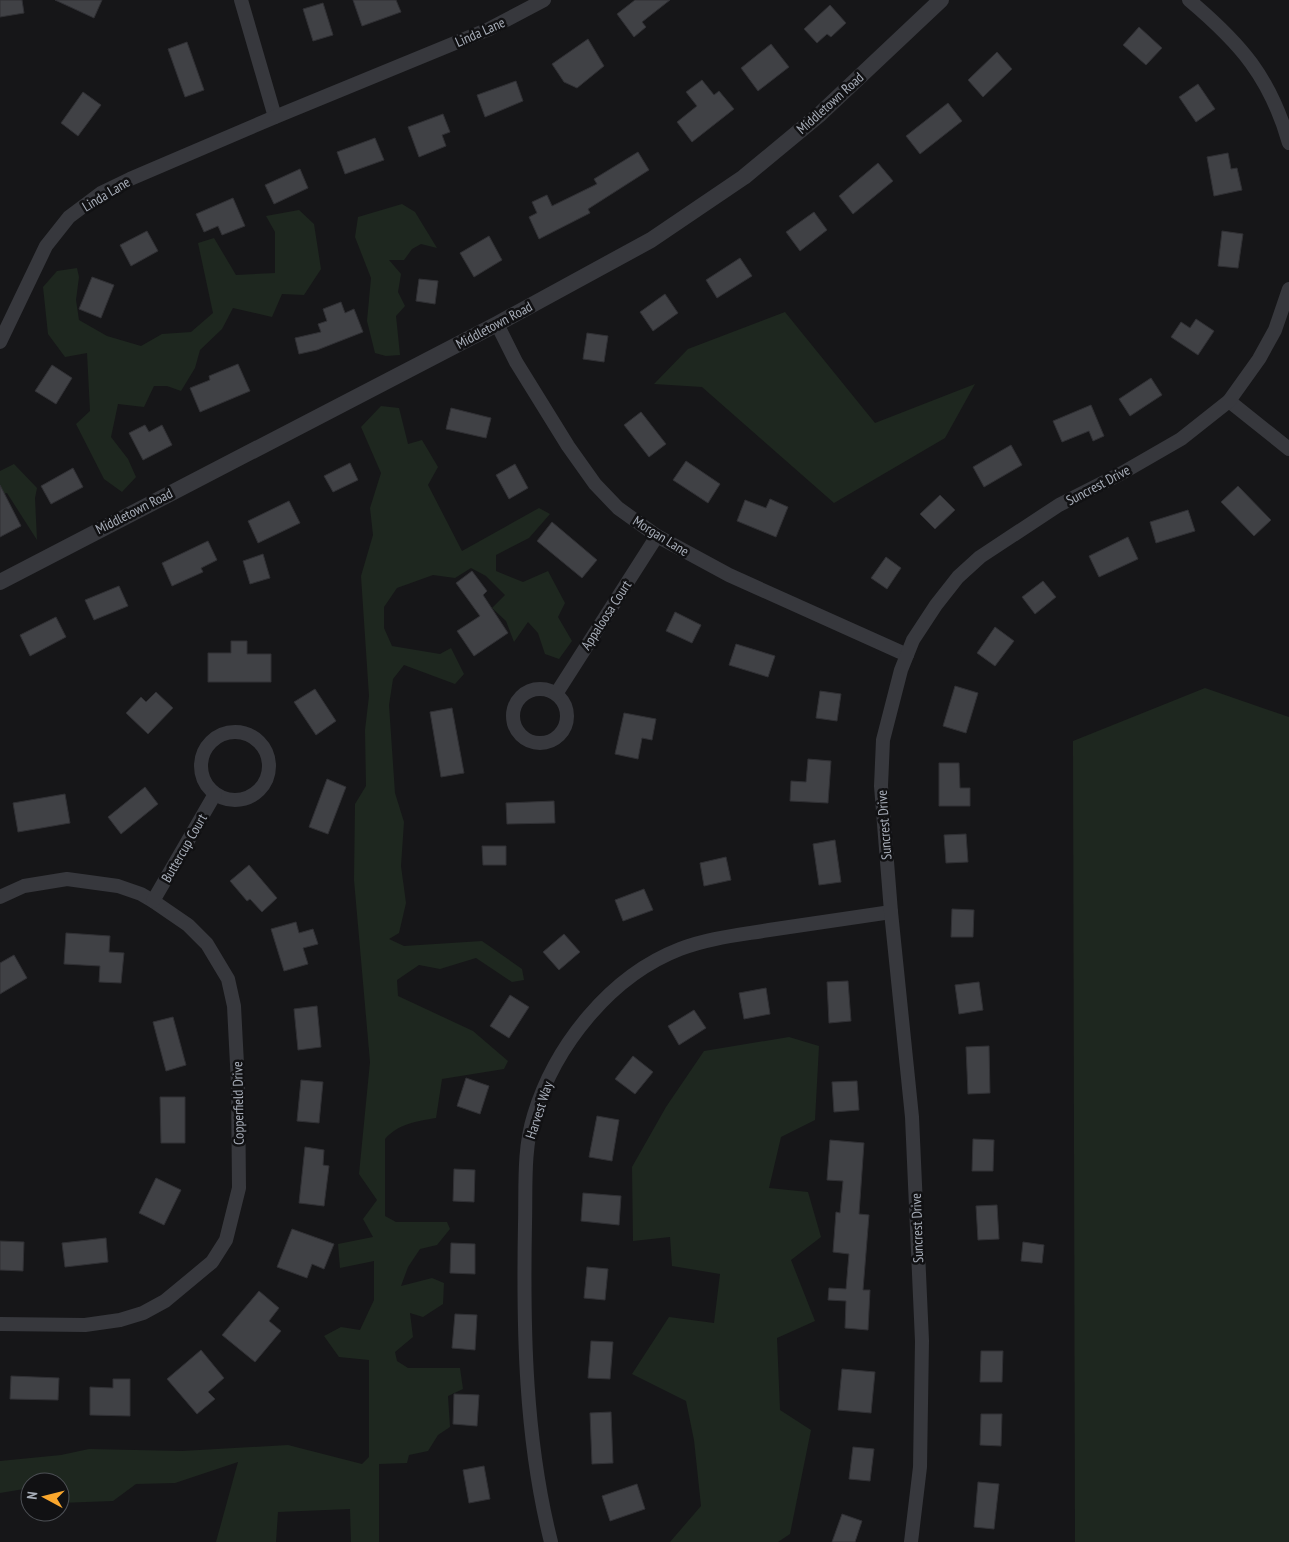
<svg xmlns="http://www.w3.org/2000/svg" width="1289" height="1542" viewBox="0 0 1289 1542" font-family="'PT Sans Narrow',sans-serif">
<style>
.green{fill:#1e271f}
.building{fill:#404145;stroke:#303034}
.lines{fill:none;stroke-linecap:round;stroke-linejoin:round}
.minor{stroke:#37383d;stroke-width:14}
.tertiary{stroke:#37383d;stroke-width:16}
.labels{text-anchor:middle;stroke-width:5;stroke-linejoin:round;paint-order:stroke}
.street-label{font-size:14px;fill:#a8aeb9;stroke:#111113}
</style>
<rect width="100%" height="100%" fill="#161618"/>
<g class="green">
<polygon points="402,204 415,212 437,248 421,244 412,249 404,260 389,260 401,274 398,292 405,306 396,316 400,355 386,356 375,353 367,321 371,278 355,237 358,217"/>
<polygon points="299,210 314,224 321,269 304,295 282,294 272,317 233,308 222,329 200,350 195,368 181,391 167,386 154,386 144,407 118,404 111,437 128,459 136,477 122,492 104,479 76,424 90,411 87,353 65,357 48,334 43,287 57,271 77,268 79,277 76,300 79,320 107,336 141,346 162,334 191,332 213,313 198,243 214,238 236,275 275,273 275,232 266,216"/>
<polygon points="785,312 875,423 975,384 945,438 834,503 702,387 654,384 688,349"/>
<path d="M381,406L399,408L408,444L422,440L438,467L428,485L462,551L539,508L550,514L529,538L496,555V571L523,582L548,571L565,603L558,617L572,641L559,659L545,654L538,633L528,622L514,642L506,621L492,608L505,595L486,576L471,568L455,578L433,575L397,588L384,607V628L392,646L440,654L451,648L464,674L455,684L404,665L393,679L389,705L395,793L404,822L401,866L406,903L399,933L389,939L404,946L482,941L522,969L524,980L512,982L476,958L440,969L419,965L397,980L398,996L473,1031L508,1061L504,1069L442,1079L436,1118C417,1121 398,1124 385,1139V1216L396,1222H447L450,1229L437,1245L420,1249L408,1267L401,1286L432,1278L444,1283L443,1304L423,1317L410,1313L413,1337L395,1352L397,1361L408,1368H460L463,1389L448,1396L450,1427L438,1435L428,1451L409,1455L407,1463L379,1464V1542H351L350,1509L278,1512L276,1542H216L238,1462L175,1483L136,1484L113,1501L60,1503V1482H30V1488L0,1493V1461L61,1455L89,1449L182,1451L288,1445L362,1464L369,1457V1360L339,1357L324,1336L341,1327L360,1330L374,1300V1261L340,1268L338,1244L373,1237L363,1219L377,1200L359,1174L370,1062L354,880L355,804L366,786L365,730L369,696L361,576L373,535L370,508L381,473L361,427Z"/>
<polygon points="14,464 37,488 35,498 37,540 7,493 0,495 0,471"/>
<polygon points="1205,688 1289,717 1289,1542 1075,1542 1073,741"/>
<polygon points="789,1037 819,1046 815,1120 781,1137 769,1188 808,1192 821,1237 791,1260 815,1321 777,1338 780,1410 811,1430 790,1534 778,1542 670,1542 701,1506 694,1440 686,1401 632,1374 669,1317 714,1323 720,1274 672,1266 670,1237 633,1241 632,1167 666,1107 704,1051"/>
</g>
<g class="building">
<polygon points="0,0 22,0 24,13 0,17"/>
<polygon points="55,0 102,0 94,18"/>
<polygon points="353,0 396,0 401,12 362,26"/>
<polygon points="635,0 670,0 642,22 646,27 634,37 617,14"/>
<polygon points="323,3 333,35 313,41 303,9"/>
<polygon points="830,5 846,23 831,37 827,34 817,43 804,29"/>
<polygon points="1139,27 1162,48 1146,65 1123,45"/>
<polygon points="588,39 604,66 577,88 564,82 552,64"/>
<polygon points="187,42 204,90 185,97 168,49"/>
<polygon points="771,44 789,67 758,91 741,68"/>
<polygon points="997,52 1012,69 983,97 968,80"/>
<polygon points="702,80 714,95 719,91 734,109 692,142 677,122 697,106 686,92"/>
<polygon points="516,81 523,101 485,117 477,95"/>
<polygon points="1198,84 1215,109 1196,122 1179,97"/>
<polygon points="83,92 101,105 78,136 61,123"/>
<polygon points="948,103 962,121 920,154 906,136"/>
<polygon points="443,114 450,132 442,135 446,146 419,157 408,127"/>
<polygon points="375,138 384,160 345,174 337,152"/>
<polygon points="638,152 649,170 588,209 590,213 539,239 529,217 537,213 532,202 547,195 552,206 597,184 594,179"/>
<polygon points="1228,153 1231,169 1237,168 1242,190 1214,196 1207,157"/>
<polygon points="878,163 893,181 853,214 839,196"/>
<polygon points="300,169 308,188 274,204 265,185"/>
<polygon points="233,198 245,226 222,235 218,226 204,232 196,214"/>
<polygon points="814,212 827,230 800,251 786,232"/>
<polygon points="147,231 158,251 131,266 120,245"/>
<polygon points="1222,231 1243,234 1238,268 1218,266"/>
<polygon points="489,236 502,260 474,277 460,253"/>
<polygon points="740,258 752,276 717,298 706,280"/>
<polygon points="92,277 114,285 101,318 79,309"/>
<polygon points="419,279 438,281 435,304 416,301"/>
<polygon points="665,294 678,313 653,331 640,312"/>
<polygon points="341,302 345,313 354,309 363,332 317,350 299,354 295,338 321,332 318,324 327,321 323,309"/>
<polygon points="1196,319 1214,331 1198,355 1171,337 1181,322 1190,328"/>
<polygon points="587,333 608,336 604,362 583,359"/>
<polygon points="238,364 250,391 200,412 190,388 210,380 209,376"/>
<polygon points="52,365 72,378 56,404 35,391"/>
<polygon points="1151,378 1162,395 1130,416 1119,399"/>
<polygon points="1091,405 1104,436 1093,441 1089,431 1062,442 1053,421"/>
<polygon points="451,408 491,418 486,438 446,429"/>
<polygon points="641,412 666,444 649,457 624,425"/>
<polygon points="145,425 149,432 162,425 172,445 143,460 129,433"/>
<polygon points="1011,445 1022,465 984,487 973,467"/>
<polygon points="686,461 720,484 708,503 673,480"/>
<polygon points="350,463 358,480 333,492 324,476"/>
<polygon points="515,464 528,488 509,499 496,475"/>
<polygon points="73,468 83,487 51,504 41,486"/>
<polygon points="0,485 21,526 0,537"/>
<polygon points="1238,486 1271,520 1254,536 1221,502"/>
<polygon points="940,495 955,510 935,529 920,514"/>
<polygon points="770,499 788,507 776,537 737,521 745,500 766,508"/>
<polygon points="289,501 300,523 258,543 248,521"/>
<polygon points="1188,510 1195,531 1156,543 1150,522"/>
<polygon points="552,522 597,560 582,578 537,541"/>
<polygon points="1128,537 1138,559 1099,577 1089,556"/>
<polygon points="208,541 217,560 201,568 203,572 172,586 162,563"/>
<polygon points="263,554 270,578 250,584 243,561"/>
<polygon points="886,557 901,568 887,589 871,578"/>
<polygon points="472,571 487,591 483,595 508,633 474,656 457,631 480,616 456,583"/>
<polygon points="1043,581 1056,597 1035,614 1022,597"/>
<polygon points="119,586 128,606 94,620 85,600"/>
<polygon points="675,612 701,625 692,643 666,631"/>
<polygon points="56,617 66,637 30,656 20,635"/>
<polygon points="995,627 1014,641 995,666 977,653"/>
<polygon points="231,641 247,641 247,654 271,654 271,682 208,682 208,653 231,653"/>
<polygon points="736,644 775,656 768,677 729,665"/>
<polygon points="955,686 978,693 966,733 943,726"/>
<polygon points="315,689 336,721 316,735 294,702"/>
<polygon points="820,691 841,694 837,721 816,718"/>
<polygon points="156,692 173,708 148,734 126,713 141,697 146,702"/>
<polygon points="452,708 464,773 441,777 430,712"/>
<polygon points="624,713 656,719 652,740 642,738 638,759 615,754"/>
<polygon points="808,759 831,761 828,803 790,801 791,781 806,782"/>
<polygon points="939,763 959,763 960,788 970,788 970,806 939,806"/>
<polygon points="327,779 346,787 328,834 309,827"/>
<polygon points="145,787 158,804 121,834 108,817"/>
<polygon points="65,794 70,823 18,832 13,803"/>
<polygon points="554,801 555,823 507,824 506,803"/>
<polygon points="966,834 968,862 946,863 944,835"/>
<polygon points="835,840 841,882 819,885 813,844"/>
<polygon points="482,846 506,846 506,865 483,865"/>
<polygon points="726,857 731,880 704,886 700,863"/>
<polygon points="249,865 277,898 262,912 250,899 247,901 230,881"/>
<polygon points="644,889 653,910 623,921 615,900"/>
<polygon points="952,909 974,910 973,937 951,937"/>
<polygon points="296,922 299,933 313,929 318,944 303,948 308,964 284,971 271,929"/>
<polygon points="66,933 110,936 109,952 124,953 121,983 99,982 100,966 64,964"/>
<polygon points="564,934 580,952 559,970 543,952"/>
<polygon points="14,955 27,978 0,994 0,963"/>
<polygon points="848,981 851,1021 829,1023 827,982"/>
<polygon points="979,982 983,1010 959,1014 955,985"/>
<polygon points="766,988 770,1014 744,1019 739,993"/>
<polygon points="510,995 529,1007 509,1038 490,1026"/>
<polygon points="317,1006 321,1047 298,1050 294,1009"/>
<polygon points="694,1010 706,1028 679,1045 668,1026"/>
<polygon points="173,1017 186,1065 166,1071 153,1022"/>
<polygon points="989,1046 990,1093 968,1094 966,1047"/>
<polygon points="633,1056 653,1072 635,1094 615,1079"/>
<polygon points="466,1078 489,1086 480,1114 457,1106"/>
<polygon points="301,1080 323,1082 319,1123 297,1121"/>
<polygon points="857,1081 859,1110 834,1112 832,1082"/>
<polygon points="160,1097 185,1097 185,1143 161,1143"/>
<polygon points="597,1116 619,1120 612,1161 589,1157"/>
<polygon points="973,1139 994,1140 993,1171 972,1171"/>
<polygon points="830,1140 864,1143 859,1214 869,1215 863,1290 870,1290 868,1330 845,1328 846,1301 828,1300 829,1288 846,1289 849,1254 833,1252 836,1212 840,1213 843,1181 827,1180"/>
<polygon points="305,1147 324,1150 323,1165 329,1166 324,1206 299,1203"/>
<polygon points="454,1169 475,1170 474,1202 453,1201"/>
<polygon points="156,1178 181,1190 164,1225 139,1213"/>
<polygon points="583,1193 621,1196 619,1225 581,1221"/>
<polygon points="997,1205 999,1239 978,1240 976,1206"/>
<polygon points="292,1229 334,1244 324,1269 312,1264 307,1278 277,1267"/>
<polygon points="106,1238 108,1262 65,1267 62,1243"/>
<polygon points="0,1241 24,1242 23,1271 0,1270"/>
<polygon points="1023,1242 1044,1245 1042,1263 1021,1261"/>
<polygon points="451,1243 475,1244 475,1274 450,1273"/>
<polygon points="587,1267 608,1269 605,1300 584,1298"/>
<polygon points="259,1291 279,1308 269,1321 281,1331 255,1362 222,1335"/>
<polygon points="455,1314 477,1315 475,1350 452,1348"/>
<polygon points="591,1341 613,1342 610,1379 588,1378"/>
<polygon points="201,1350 224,1378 208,1392 215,1399 197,1414 167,1379"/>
<polygon points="981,1351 1003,1351 1002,1382 980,1382"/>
<polygon points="842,1369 875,1372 871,1413 838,1410"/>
<polygon points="11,1376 59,1378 58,1400 10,1399"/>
<polygon points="113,1379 130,1379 130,1416 90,1415 90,1387 113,1388"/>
<polygon points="454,1394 479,1395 477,1426 453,1424"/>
<polygon points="611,1412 613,1463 592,1464 590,1413"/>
<polygon points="981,1414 1002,1414 1001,1446 980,1445"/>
<polygon points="853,1447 874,1449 870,1481 849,1479"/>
<polygon points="484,1466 490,1499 469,1503 463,1470"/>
<polygon points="978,1482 999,1484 994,1529 974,1527"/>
<polygon points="637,1484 645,1509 610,1521 602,1496"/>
<polygon points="842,1514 862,1521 855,1542 832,1542"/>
</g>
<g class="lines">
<g class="minor">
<polyline points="241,0 275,117"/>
<path d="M1189,0C1241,44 1270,77 1289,143"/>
<polyline points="497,324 516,362 568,446 595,484 618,508 657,536 729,575 907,655"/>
<polyline points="0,342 46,246 69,217 101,193 130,179 275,117 489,29 544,0"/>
<polyline points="1229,401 1289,449"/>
<circle cx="540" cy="716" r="27"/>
<polyline points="556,694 657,536"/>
<circle cx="235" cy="766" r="34"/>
<polyline points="0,897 24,886 67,879 118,886 141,894 153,901 188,925 207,944 228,979 234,1006 238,1084 239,1188 226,1240 212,1262 165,1301 143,1313 120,1320 85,1325 0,1324"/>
<polyline points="153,901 215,794"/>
<path d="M551,1542C525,1439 523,1330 525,1224C526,1188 523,1150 534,1115C555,1046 610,976 680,949C708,938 739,935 769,930C810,924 850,918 891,912"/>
<polyline points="911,1542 920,1467 922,1341 912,1117 891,912 881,786 883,740 901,670 913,640 936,605 958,577 980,557 1059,505 1122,473 1181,439 1229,401 1259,359 1275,330 1289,289"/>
</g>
<polyline class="tertiary" points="0,582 497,324 651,240 744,177 820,114 941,0"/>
</g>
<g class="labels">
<g class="street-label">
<text transform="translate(480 32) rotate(-24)" y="5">Linda Lane</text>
<text transform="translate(830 103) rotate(-42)" y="5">Middletown Road</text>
<text transform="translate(106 194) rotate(-31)" y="5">Linda Lane</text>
<text transform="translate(494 325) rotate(-28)" y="5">Middletown Road</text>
<text transform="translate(1098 485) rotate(-28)" y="5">Suncrest Drive</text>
<text transform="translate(134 511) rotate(-27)" y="5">Middletown Road</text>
<text transform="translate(661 536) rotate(32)" y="5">Morgan Lane</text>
<text transform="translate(606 615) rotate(-57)" y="5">Appaloosa Court</text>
<text transform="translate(884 825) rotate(-94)" y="5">Suncrest Drive</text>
<text transform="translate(184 848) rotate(-60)" y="5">Buttercup Court</text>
<text transform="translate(238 1103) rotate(-91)" y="5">Copperfield Drive</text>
<text transform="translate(539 1110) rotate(-72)" y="5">Harvest Way</text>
<text transform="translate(917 1228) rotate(-92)" y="5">Suncrest Drive</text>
</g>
</g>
<g transform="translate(45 1497) rotate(277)"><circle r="24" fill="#111113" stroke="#4d5055"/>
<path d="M0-4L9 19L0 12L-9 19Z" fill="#faa72d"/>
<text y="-8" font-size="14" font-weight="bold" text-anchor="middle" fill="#a8aeb9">N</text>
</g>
</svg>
